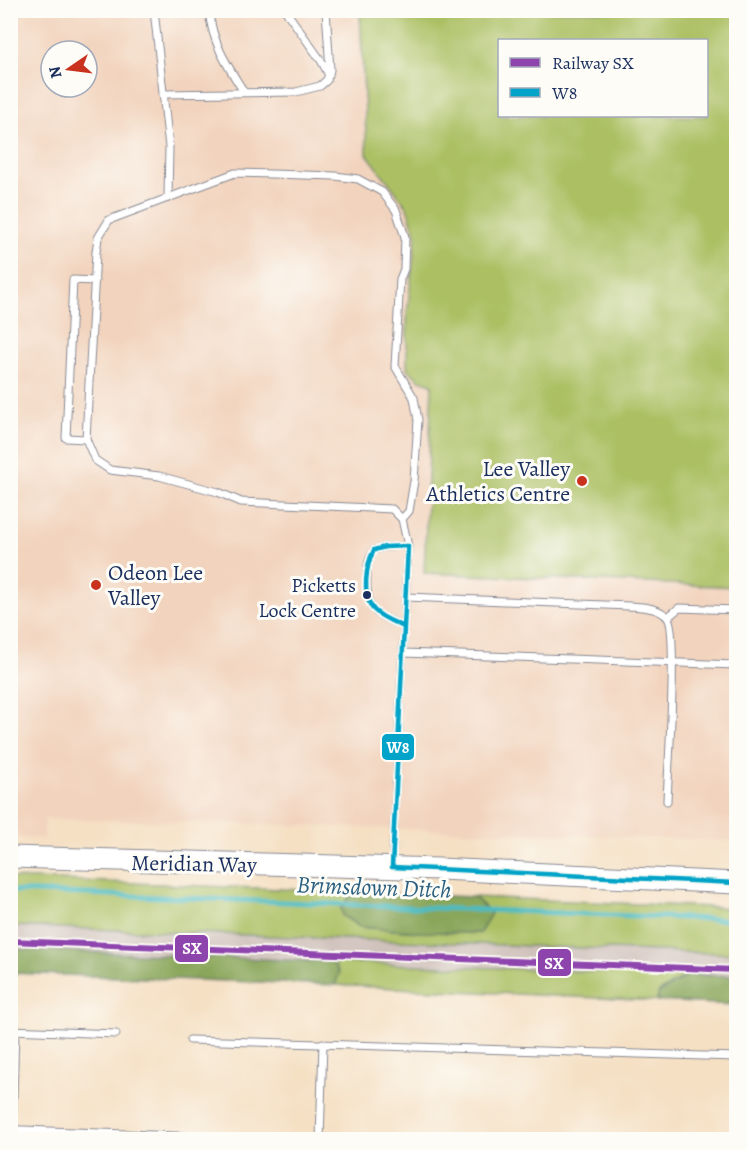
<svg xmlns="http://www.w3.org/2000/svg" width="747" height="1150" viewBox="0 0 747 1150" font-family="Alegreya,serif">
<style>
.built{fill:#f2d4be;fill-rule:evenodd}
.industrial{fill:#cfc0ba}
.green{fill:#acc064;stroke:#647861;stroke-width:1.5;fill-rule:evenodd}
.forest{fill:#89a65a;stroke:#526a5c;stroke-width:1.5}
.lines{fill:none;stroke-linecap:round;stroke-linejoin:round}
.stream{stroke:#4cbbc1;stroke-width:5}
.service-casing{stroke:#888891;stroke-width:9}
.minor-casing{stroke:#888891;stroke-width:16}
.primary-casing{stroke:#888891;stroke-width:23}
.service{stroke:#fff;stroke-width:7}
.minor{stroke:#fff;stroke-width:14}
.primary{stroke:#fff;stroke-width:21}
.bus-1-casing{stroke:#fdfcf7;stroke-width:9}
.bus-1{stroke:#01a3c8;stroke-width:4.5}
.rail-1-casing{stroke:#fdfcf7;stroke-width:10}
.rail-1{stroke:#8e44ad;stroke-width:6}
.poi-dot{fill:#c8321e;stroke:#fdfcf7;stroke-width:2}
.bus-dot{fill:#1b2f5e;stroke:#fdfcf7;stroke-width:2}
.labels{text-anchor:middle;stroke-width:6;stroke-linejoin:round;paint-order:stroke}
.bus-label{font-size:20px;fill:#1b2f5e;stroke:#fdfcf7;text-anchor:end}
.poi-label{font-size:22px;fill:#1b2f5e;stroke:#fdfcf7;text-anchor:end}
.street-label{font-size:22px;fill:#1b2f5e;stroke:#fdfcf7}
.water-label{font-size:24px;font-style:italic;fill:#2c6081;stroke:#fdfcf7}
.line-badge{stroke:#fdfcf7;stroke-width:2}
.badge-label{font-size:16px;text-anchor:middle;font-weight:bold;fill:#fff}
</style>
<rect width="100%" height="100%" fill="#fdfcf7"/>
<filter id="ink" filterUnits="userSpaceOnUse"><feTurbulence type="fractalNoise" baseFrequency=".0167" numOctaves="2"/><feDisplacementMap in="SourceGraphic" scale="12" xChannelSelector="R" yChannelSelector="G"/><feConvolveMatrix kernelMatrix="1 2 1 2 8 2 1 2 1" color-interpolation-filters="sRGB"/></filter>
<filter id="wash" filterUnits="userSpaceOnUse"><feTurbulence type="fractalNoise" baseFrequency=".008" numOctaves="4" result="noise"/><feDisplacementMap in="SourceGraphic" scale="24" xChannelSelector="R" yChannelSelector="G"/><feGaussianBlur stdDeviation="1.35" result="paint"/><feColorMatrix in="noise" values="0 0 0 0 0 0 0 0 0 0 0 0 0 0 0 0 0 1.4 0 .05"/><feComposite in="paint" operator="in"/></filter>
<g filter="url(#wash)">
<rect width="100%" height="100%" fill="#f5e0c4"/>
<path class="built" d="M10,11H736V841L231,823L45,819L44,839L11,837ZM500,40H706V116H500ZM51,51H87V87H51Z"/>
<polygon class="industrial" points="11,926 736,954 736,976 11,949"/>
<g class="green">
<path d="M360,11H736V587L424,573L432,384L420,380L407,369V314L416,236L407,207L367,154ZM500,40H706V116H500Z"/>
<polygon points="11,878 353,892 341,908 343,916 360,927 420,932 480,933 491,913 474,897 736,908 736,954 11,926"/>
<polygon points="333,962 688,975 659,992 657,1001 335,985 339,973"/>
</g>
<g class="forest">
<polygon points="353,892 474,897 491,913 480,933 420,932 360,927 343,916 341,908"/>
<polygon points="11,949 333,962 339,973 335,985 11,973"/>
<polygon points="688,975 736,976 736,1005 657,1001 659,993"/>
</g>
<g class="lines">
<polyline class="stream" points="10,891 736,920"/>
</g>
</g>
<g filter="url(#ink)">
<g class="lines">
<defs>
<g id="service">
<polyline points="154,10 169,147 168,198"/>
<path d="M209,10C212,43 227,65 244,92"/>
<polyline points="285,10 322,62 329,75"/>
<polyline points="163,94 296,92 320,86 327,80 330,70 326,10"/>
<polyline points="86,439 66,438 73,280 95,281"/>
<path d="M406,597L629,606C641,607 660,607 668,618C678,632 668,773 667,801"/>
<polyline points="668,617 679,608 736,610"/>
<path d="M404,627C375,613 366,613 367,578C367,567 368,560 374,550L385,547L408,546"/>
<polyline points="403,653 736,665"/>
<polyline points="392,865 408,546 402,519 392,509 241,502 218,492 159,476 110,470 95,460 86,439 96,252 98,238 109,220 235,173 335,176 358,179 382,192 396,210 405,237 404,269 400,279 395,366 414,398 418,420 414,481 409,511 402,519"/>
<polyline points="10,1030 116,1034"/>
<polyline points="190,1040 736,1057"/>
<polyline points="12,1133 15,1030"/>
<polyline points="320,1140 323,1043"/>
</g>
<polyline id="minor" points="10,1133 190,1140"/>
<polyline id="primary" points="10,857 440,869 736,883"/>
</defs>
<use href="#service" class="service-casing"/>
<use href="#minor" class="minor-casing"/>
<use href="#primary" class="primary-casing"/>
<use href="#service" class="service"/>
<use href="#minor" class="minor"/>
<use href="#primary" class="primary"/>
<defs>
<g id="bus-1">
<path d="M408,546L404,627C394,622 382,618 374,610C361,596 366,565 374,550L385,547Z"/>
<polyline points="392,867 404,627"/>
<polyline points="392,867 736,883"/>
</g>
</defs>
<use href="#bus-1" class="bus-1-casing"/>
<use href="#bus-1" class="bus-1"/>
<defs>
<polyline id="rail-1" points="10,941 736,970"/>
</defs>
<use href="#rail-1" class="rail-1-casing"/>
<use href="#rail-1" class="rail-1"/>
</g>
</g>
<g class="poi-dot">
<circle cx="582" cy="481" r="6"/>
<circle cx="96" cy="585" r="6"/>
</g>
<circle class="bus-dot" cx="367" cy="595" r="5"/>
<g class="labels">
<g class="bus-label">
<text x="356" y="592">Picketts<tspan x="356" dy="25">Lock Centre</tspan></text>
</g>
<g class="poi-label">
<text x="570" y="476">Lee Valley<tspan x="570" dy="25">Athletics Centre</tspan></text>
<text x="108" y="580" text-anchor="start">Odeon Lee<tspan x="108" dy="25">Valley</tspan></text>
</g>
<g class="street-label">
<text transform="translate(194 863) rotate(1)" y="8">Meridian Way</text>
</g>
<g class="water-label">
<text transform="translate(374 887) rotate(2)" y="8">Brimsdown Ditch</text>
</g>
</g>
<g class="line-badge">
<rect x="381" y="733" width="34" height="28" rx="6" fill="#01a3c8"/>
<rect x="174" y="934" width="35" height="29" rx="6" fill="#8e44ad"/>
<rect x="537" y="948" width="35" height="29" rx="6" fill="#8e44ad"/>
</g>
<g class="badge-label">
<text x="398" y="753">W8</text>
<text x="192" y="954">SX</text>
<text x="554" y="969">SX</text>
</g>
<rect width="747" height="1150" fill="none" stroke="#fdfcf7" stroke-width="36"/>
<rect x="498" y="39" width="210" height="78" fill="#fdfcf7" stroke="#a3aaba" stroke-width="1.5"/>
<rect x="510" y="58" width="30" height="9" fill="#8e44ad" stroke="#a3aaba" stroke-width="1.5"/>
<text x="552" y="69" font-size="18" fill="#1b2f5e">Railway SX</text>
<rect x="510" y="88" width="30" height="9" fill="#01a3c8" stroke="#a3aaba" stroke-width="1.5"/>
<text x="552" y="99" font-size="18" fill="#1b2f5e">W8</text>
<g transform="translate(69 69) rotate(256)"><circle r="28" fill="#fdfcf7" stroke="#a3aaba" stroke-width="1.5"/>
<path d="M0-4.5L10 22L0 15L-10 22Z" fill="#c8321e"/>
<text y="-9" font-size="16" font-weight="bold" text-anchor="middle" fill="#1b2f5e">N</text>
</g>
</svg>
